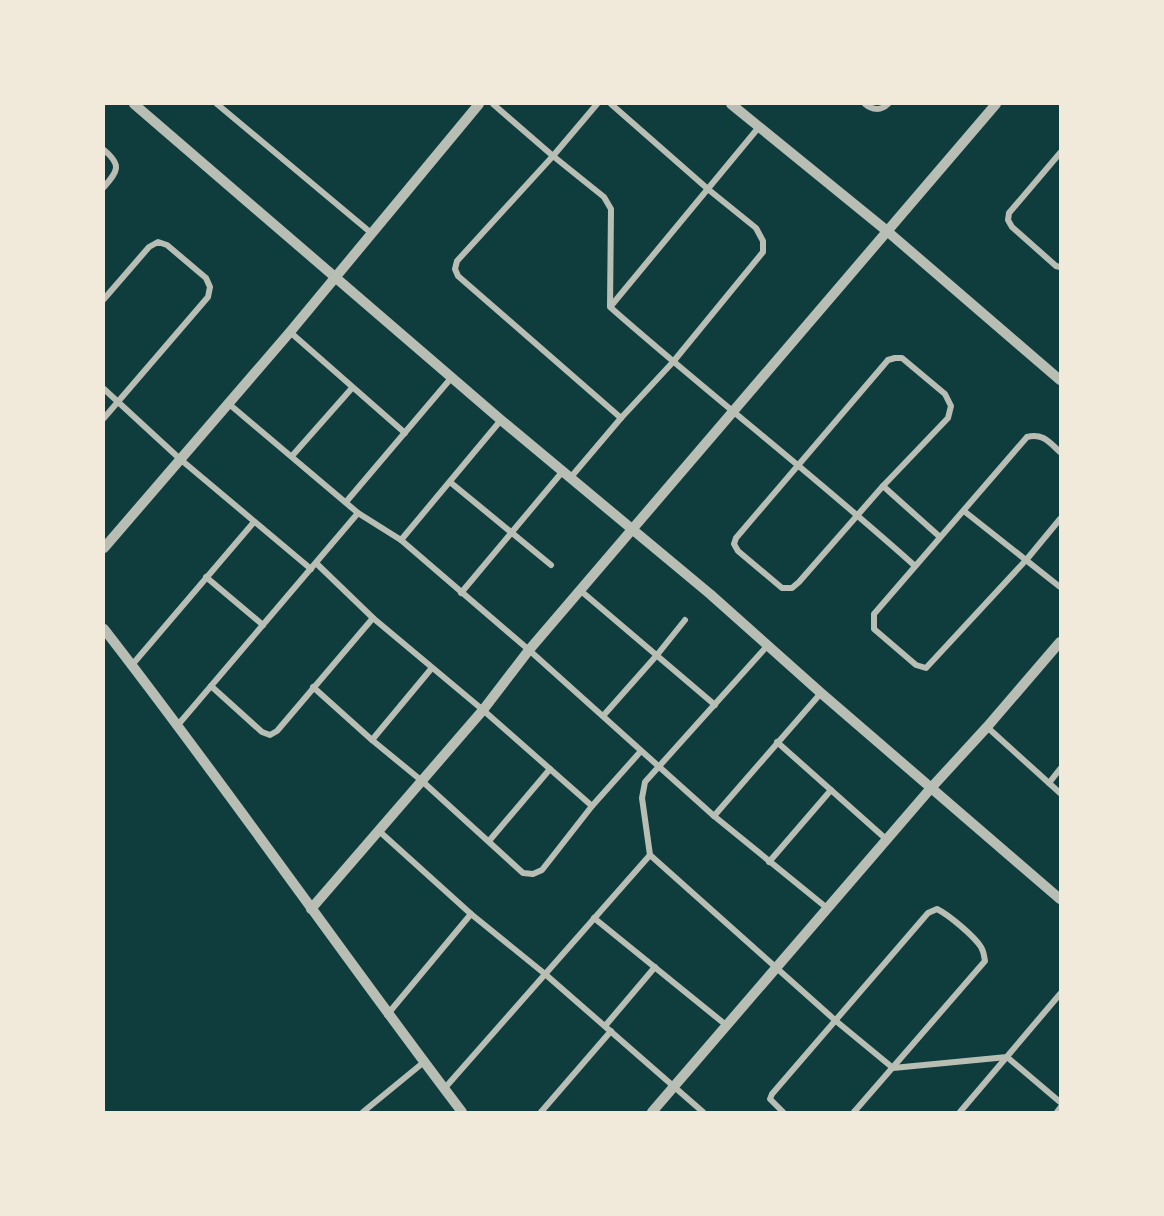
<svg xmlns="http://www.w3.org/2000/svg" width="1164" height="1216" viewBox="0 0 1164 1216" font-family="Ubuntu,sans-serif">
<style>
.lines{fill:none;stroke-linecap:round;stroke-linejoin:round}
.minor{stroke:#b8beb3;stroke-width:6}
.tertiary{stroke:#b8beb3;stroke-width:10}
</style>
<rect width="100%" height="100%" fill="#0f3d3e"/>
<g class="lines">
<g class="minor">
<polyline points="217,104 370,232"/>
<path d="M493,104L553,156L604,197L611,209L610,307C710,395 816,477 915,566"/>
<polyline points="597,104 553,156 457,261 455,269 458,276 621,418"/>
<path d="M865,104C872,110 881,111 888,104"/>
<path d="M104,150C122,165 118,171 104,187"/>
<polyline points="1060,153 1009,213 1008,220 1012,227 1056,266 1060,267"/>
<polyline points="104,299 149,247 158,242 167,245 206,278 210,287 208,297 104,418"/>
<polyline points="611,306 759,127"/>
<polyline points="290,332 405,433"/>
<polygon points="895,358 902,358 945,394 951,406 948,418 883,486 799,582 792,588 782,588 738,551 734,544 736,538 888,360"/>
<polyline points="104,389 180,459 311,569"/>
<polyline points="229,404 358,513 401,540 501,420"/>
<path d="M1060,452C1049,442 1043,433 1027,437L874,614V629L916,665L926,668L1027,559L1060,519"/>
<polyline points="292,456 352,388"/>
<polyline points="571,477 621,418 673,362 763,252 763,241 756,228 709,190 611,104"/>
<polyline points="450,482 551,565"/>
<polyline points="883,486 940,537"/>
<polyline points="346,502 452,377"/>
<polyline points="964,511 1060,587"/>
<polyline points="401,540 529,650 714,816 827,908"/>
<polyline points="316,563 373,618 483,710 592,806"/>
<polyline points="206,577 263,625"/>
<polyline points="581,591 715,705"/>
<polyline points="461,593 563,471"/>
<polyline points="768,645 645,782 642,798 650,855 836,1021 893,1068 1007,1057 1060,1102"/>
<polyline points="132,665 254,522"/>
<polyline points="211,686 262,732 270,735 277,731 373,618"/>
<polyline points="313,687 372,740 422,781 523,873 533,874 542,870 592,806 641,751"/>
<polyline points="603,716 657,655 685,620"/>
<polyline points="177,726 358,513"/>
<polyline points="987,727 1060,793"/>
<polyline points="372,740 431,669"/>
<polyline points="777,742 886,839"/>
<polyline points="1049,783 1060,769"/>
<polyline points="714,816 821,693"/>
<polyline points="379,831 471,914 545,974 703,1112"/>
<polyline points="489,841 550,769"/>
<polyline points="769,862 831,790"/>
<polyline points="594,918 726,1025"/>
<polyline points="387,1015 471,914"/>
<polyline points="605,1026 655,967"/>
<polyline points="444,1089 650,855"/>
<polyline points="363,1112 424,1062"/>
<polyline points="541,1112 611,1031"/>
<path d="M783,1112L770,1099L772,1094L928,913L937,909C949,915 974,936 981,947C984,952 984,956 985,961L854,1112"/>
<polyline points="960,1112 1060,994"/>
<polyline points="1057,1112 1060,1108"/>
</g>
<g class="tertiary">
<polyline points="134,104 501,420 710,594 821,693 1060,899"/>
<polyline points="731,104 887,231 1060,380"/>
<polyline points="104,548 290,332 479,104"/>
<path d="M104,629C227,787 341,953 462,1112"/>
<polyline points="311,909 483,710 529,650 996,104"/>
<polyline points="652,1112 931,788 987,727 1060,642"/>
</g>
</g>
<rect width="1164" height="1216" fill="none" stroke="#f1e9da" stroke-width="210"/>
</svg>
